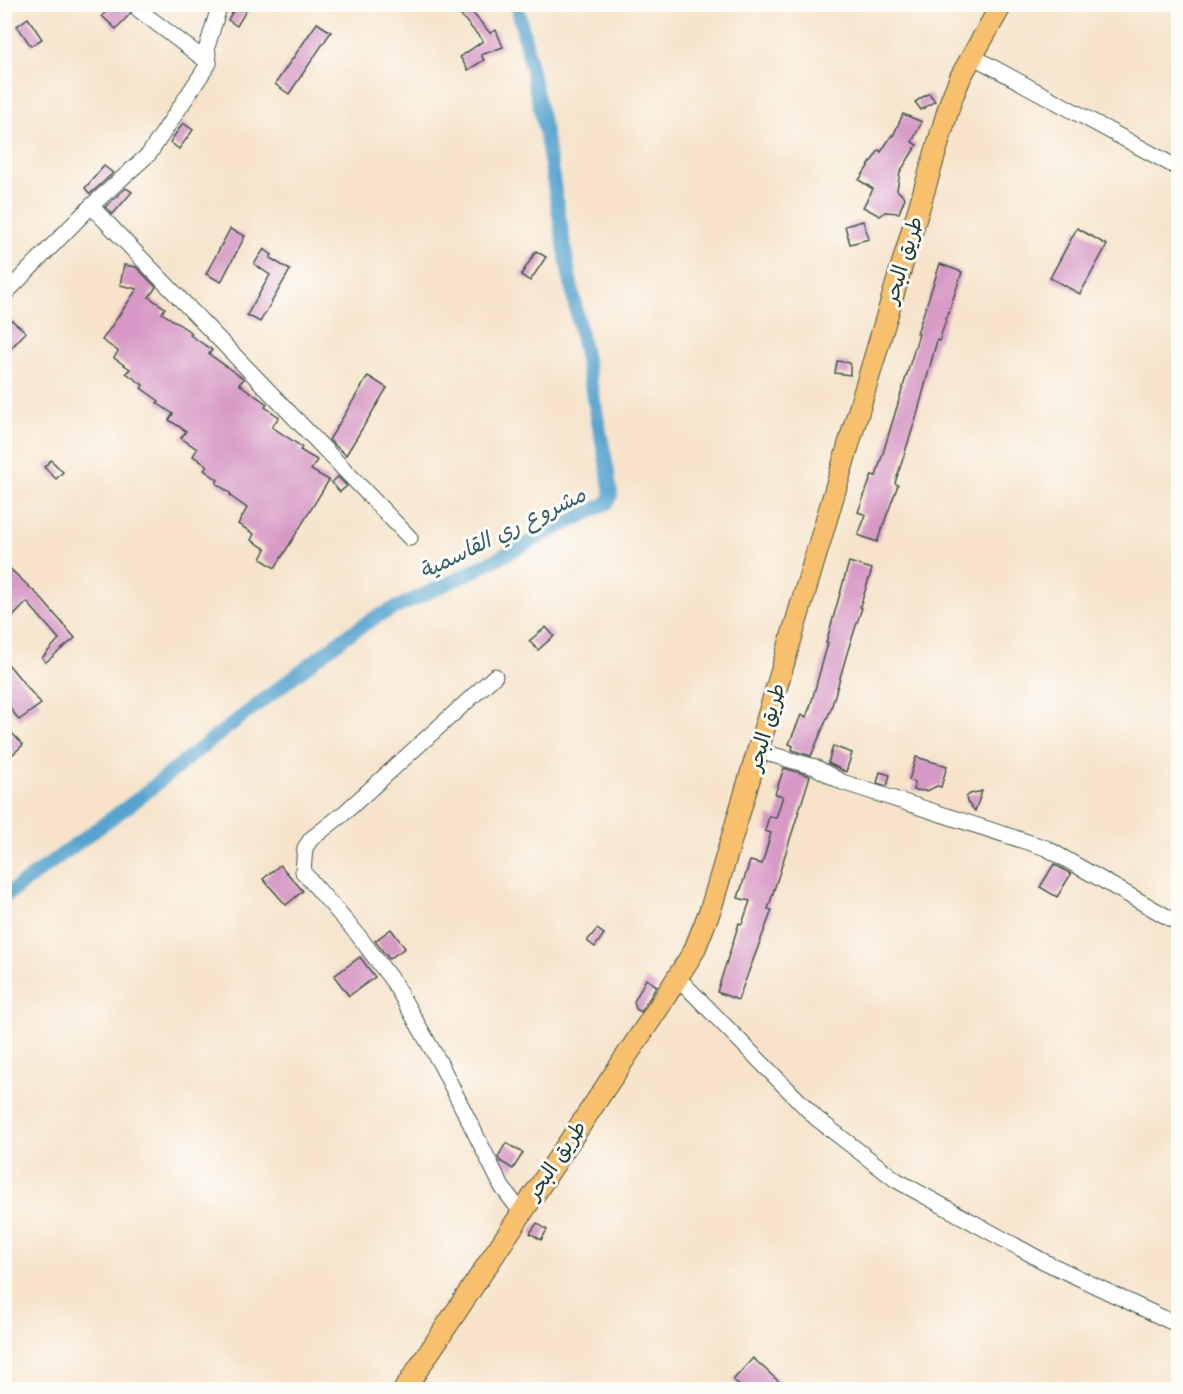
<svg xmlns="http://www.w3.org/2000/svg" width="1183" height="1394" viewBox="0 0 1183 1394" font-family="Mali,'Playpen Sans Arabic',sans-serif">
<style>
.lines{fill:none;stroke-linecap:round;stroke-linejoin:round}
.canal{stroke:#54a3ce;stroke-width:14}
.building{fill:#d698c4}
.minor-casing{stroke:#3f564a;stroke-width:17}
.highway-casing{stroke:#3f564a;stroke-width:23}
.minor{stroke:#fff;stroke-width:15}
.highway{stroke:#f8bf6c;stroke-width:21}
.labels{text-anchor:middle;stroke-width:6;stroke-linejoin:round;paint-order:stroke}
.street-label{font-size:21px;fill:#1f3d34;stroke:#fdfcf7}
.water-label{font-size:22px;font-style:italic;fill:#32616a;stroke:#fdfcf7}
</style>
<rect width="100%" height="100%" fill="#fdfcf7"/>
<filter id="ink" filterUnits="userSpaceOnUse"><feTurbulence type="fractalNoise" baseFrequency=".0167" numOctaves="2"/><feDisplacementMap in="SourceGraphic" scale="12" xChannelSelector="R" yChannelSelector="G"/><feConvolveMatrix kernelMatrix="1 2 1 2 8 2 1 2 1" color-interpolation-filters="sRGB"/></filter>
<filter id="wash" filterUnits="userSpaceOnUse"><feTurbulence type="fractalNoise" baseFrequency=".008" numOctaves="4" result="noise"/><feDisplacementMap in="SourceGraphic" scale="24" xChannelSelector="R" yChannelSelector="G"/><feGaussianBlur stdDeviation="1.35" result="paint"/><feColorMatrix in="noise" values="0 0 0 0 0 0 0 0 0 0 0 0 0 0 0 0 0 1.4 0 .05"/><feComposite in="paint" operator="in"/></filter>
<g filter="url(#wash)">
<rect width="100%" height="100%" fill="#f6e3ca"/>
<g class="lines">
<polyline class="canal" points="4,897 138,799 192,755 345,637 376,617 457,579 607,503 611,496 608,472 569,274 545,131 517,4"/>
</g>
<g id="blocks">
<g class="building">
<polygon points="113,4 131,4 130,14 116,29 102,16"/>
<polygon points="237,4 247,9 237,26 228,20"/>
<polygon points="451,4 465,4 490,33 496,30 503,47 481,55 484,60 468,70 460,57 483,41"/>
<polygon points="28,18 42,39 31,46 17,26"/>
<polygon points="317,23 331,32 289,94 275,84"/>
<polygon points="929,93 935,101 921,110 915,102"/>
<polygon points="903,114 922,122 912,142 917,145 900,172 897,190 905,198 899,213 885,212 880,216 863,207 873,189 859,180 879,150 881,152 892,135 893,136"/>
<polygon points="183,123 193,130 179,149 170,142"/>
<polygon points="104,166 113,173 90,194 85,188"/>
<polygon points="126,188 132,192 113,214 105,207"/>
<polygon points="863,221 869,239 850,244 845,226"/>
<polygon points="1077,228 1107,245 1080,294 1050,278"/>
<polygon points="230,229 245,236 221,282 206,274"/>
<polygon points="264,249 272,255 270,258 290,270 260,322 247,315 270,275 254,264"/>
<polygon points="536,251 546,257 530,281 521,275"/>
<polygon points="940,264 962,272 939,341 937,340 917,415 895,483 898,485 877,542 858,535 866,515 858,512 872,475 876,476 919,334 917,333"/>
<polygon points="124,265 136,267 156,287 149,297 165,308 162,313 192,333 190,335 212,350 209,354 244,379 239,384 267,404 265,407 279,417 272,427 302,447 300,450 317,460 311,470 329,480 275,568 261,559 266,549 251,540 254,534 238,524 247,508 230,496 231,494 216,483 218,480 204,470 207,466 193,456 197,449 181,438 186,431 169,420 173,414 157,403 159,401 141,388 143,385 126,373 130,369 114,358 118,351 102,340 137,289 120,285"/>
<polygon points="4,314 26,332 4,356"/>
<polygon points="837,361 850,363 850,375 835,373"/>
<polygon points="368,376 387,388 346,455 329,440"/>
<polygon points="51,460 63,472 56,479 44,467"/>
<polygon points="338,477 347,486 340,492 331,482"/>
<polygon points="849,562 872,569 860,607 862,608 848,650 831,709 811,756 792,750 793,746 789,744 801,715 806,717 810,707 828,643 826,643"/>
<polygon points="4,563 39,596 75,638 46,662 42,658 59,639 27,602 4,626"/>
<polygon points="546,627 554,636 538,650 529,641"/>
<polygon points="4,659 41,704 19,720 4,700"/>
<polygon points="11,732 23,745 13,754 4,745 4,738"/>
<polygon points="833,746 852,753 846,772 828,763"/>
<polygon points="916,757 947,766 941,787 937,786 927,791 913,790 915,782 909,780"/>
<polygon points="784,768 810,776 768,909 772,910 738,1000 717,992 739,923 742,924 750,901 738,898 750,861 762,864 771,833 765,831 769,816 776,818 783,796 775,794"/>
<polygon points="880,772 890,775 887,786 877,783"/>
<polygon points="982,791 975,811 967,802 966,797 970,794"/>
<polygon points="1054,864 1071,874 1057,897 1040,887"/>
<polygon points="280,865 303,891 286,905 263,879"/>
<polygon points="391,929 405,948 389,959 375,941"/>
<polygon points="597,929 604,934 595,947 587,941"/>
<polygon points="360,957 375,977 349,996 334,976"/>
<polygon points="646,979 657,986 641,1012 636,1009 634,1002"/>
<polygon points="506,1143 523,1153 513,1169 500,1161 498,1157"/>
<polygon points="537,1223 547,1230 541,1240 530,1233"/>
<polygon points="753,1358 787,1389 743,1389 733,1380"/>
</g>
</g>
</g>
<g filter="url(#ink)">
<use href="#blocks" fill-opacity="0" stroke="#3f564a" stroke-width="1.5"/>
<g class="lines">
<defs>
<g id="minor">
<polyline points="139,10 209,63"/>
<polyline points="972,56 1178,168"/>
<polyline points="91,206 410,538"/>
<polyline points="4,295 91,206 149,154 209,63 207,47 220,4"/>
<polyline points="495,676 343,814 311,839 305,848 303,872 358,935 394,983 441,1065 502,1187 521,1212"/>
<polyline points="759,751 815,767 842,782 1046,848 1178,923"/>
<polyline points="678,978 816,1118 896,1180 1043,1261 1178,1325"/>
</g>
<polyline id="highway" points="404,1390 657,1010 694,951 711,908 951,100 961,76 1002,4"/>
</defs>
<use href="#minor" class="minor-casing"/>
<use href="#highway" class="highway-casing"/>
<use href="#minor" class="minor"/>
<use href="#highway" class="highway"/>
</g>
</g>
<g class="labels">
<g class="street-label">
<text transform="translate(903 260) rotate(-73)" y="7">طريق البحر</text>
<text transform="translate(766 727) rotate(-74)" y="7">طريق البحر</text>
<text transform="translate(556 1160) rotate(-56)" y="7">طريق البحر</text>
</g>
<g class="water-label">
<text transform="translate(502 532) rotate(-26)" y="8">مشروع ري القاسمية</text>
</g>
</g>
<rect width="1183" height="1394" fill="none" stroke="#fdfcf7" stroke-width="24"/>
</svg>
